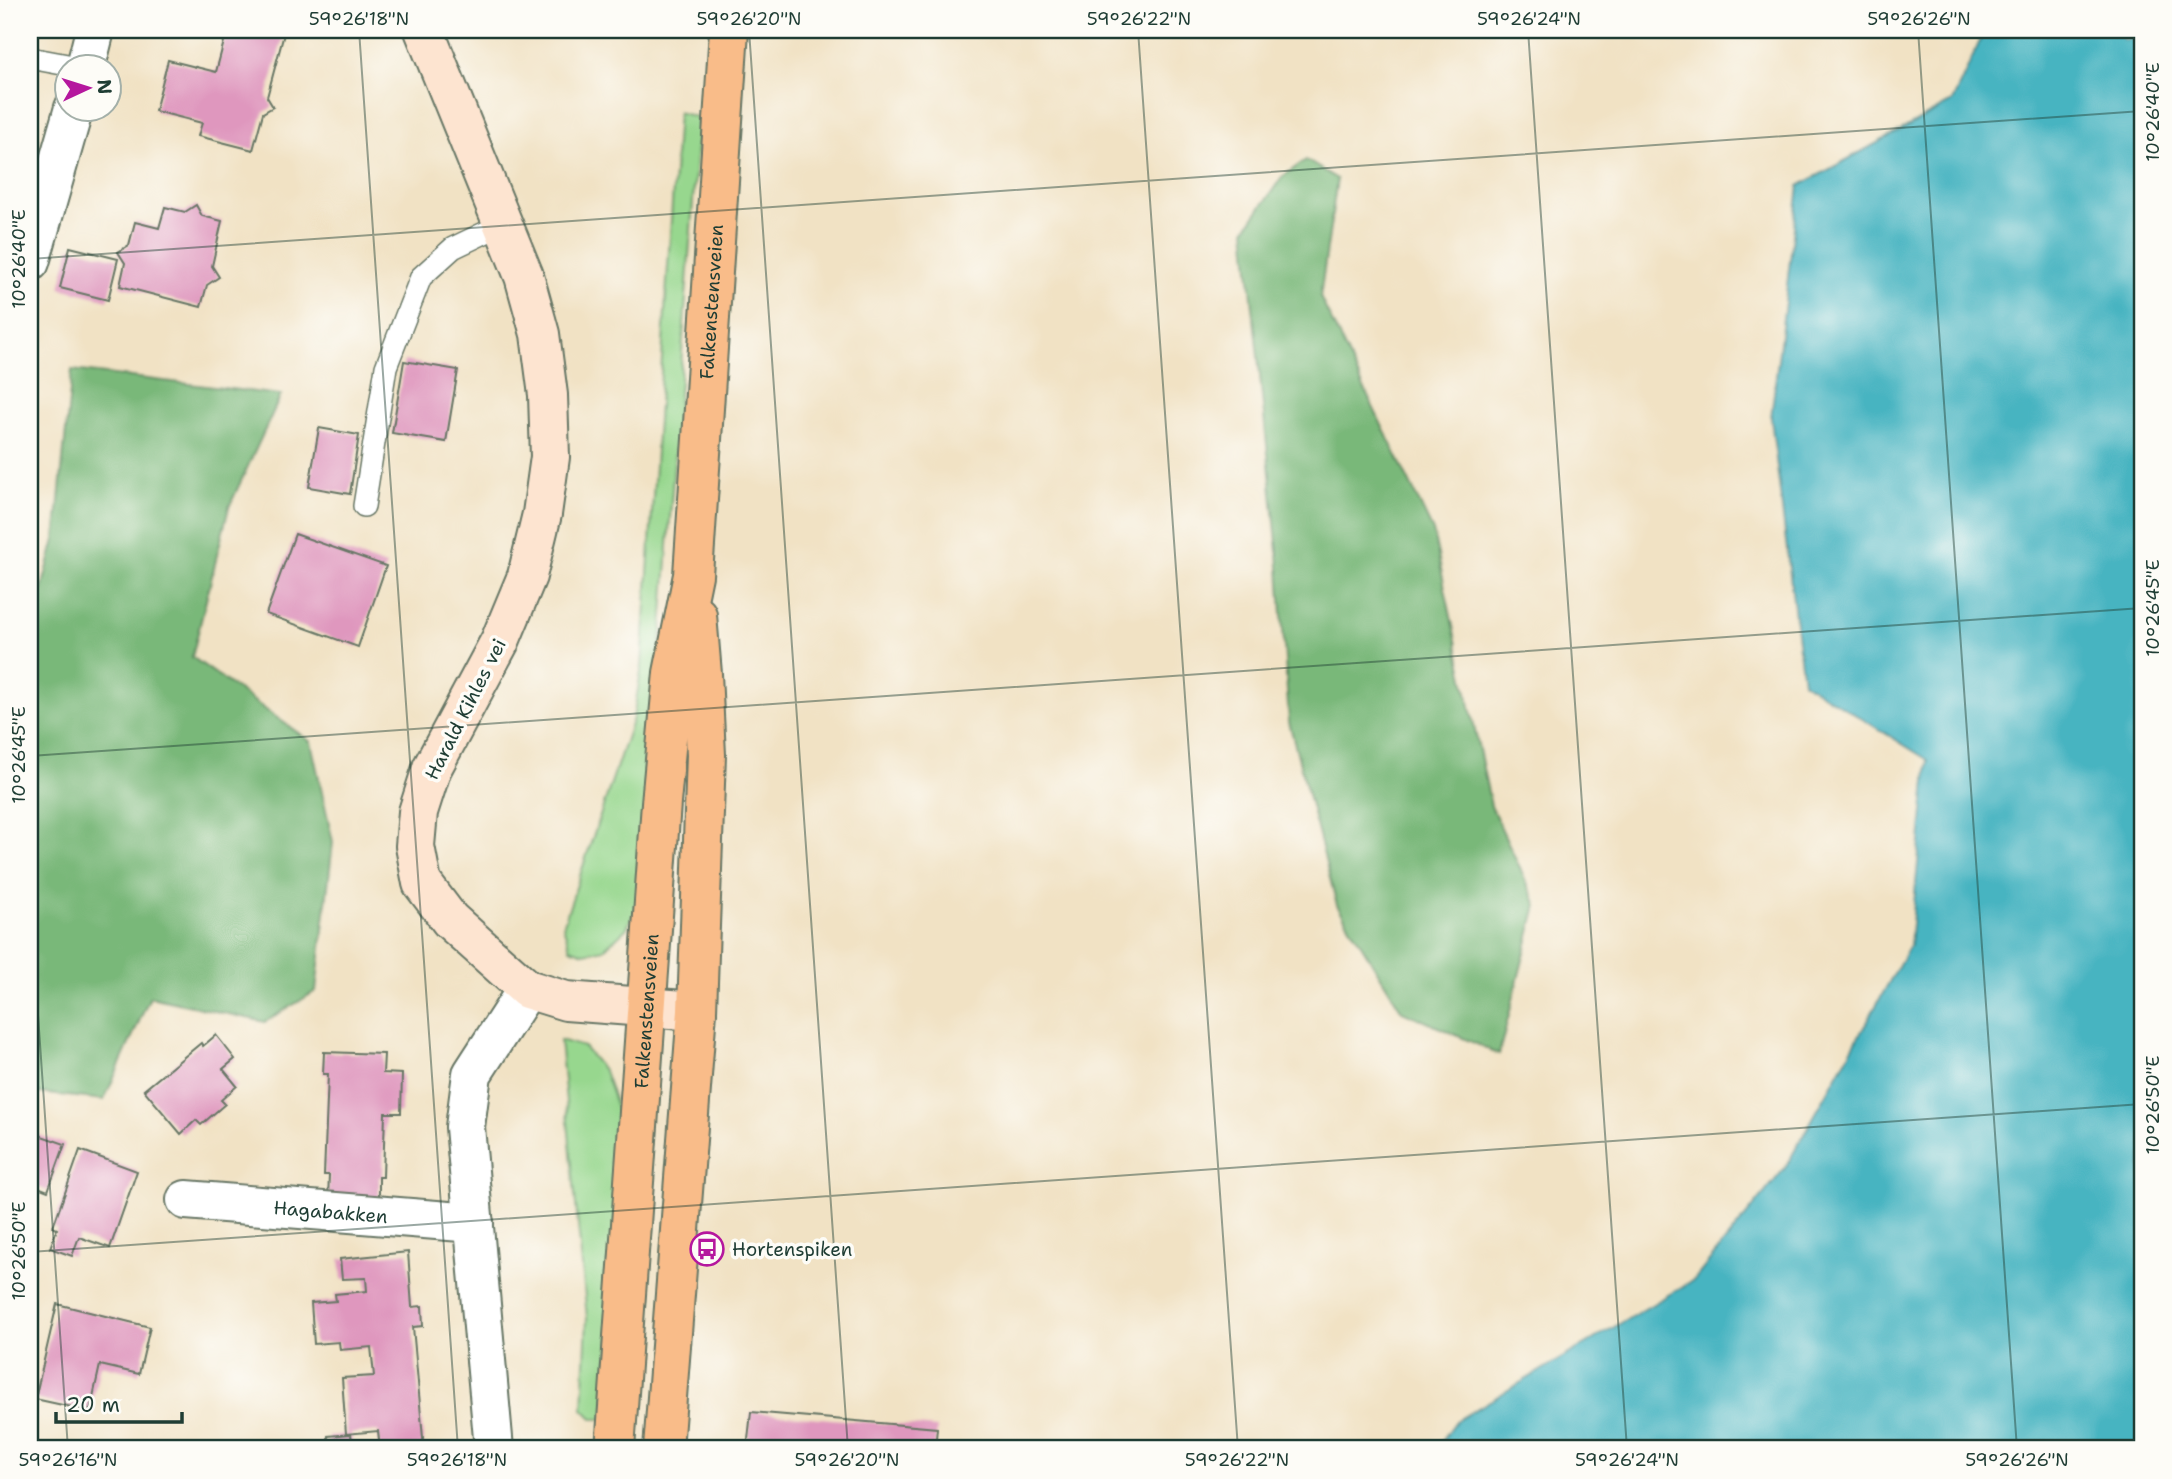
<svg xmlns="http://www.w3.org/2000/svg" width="2172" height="1479" viewBox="0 0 2172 1479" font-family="'Shantell Sans',sans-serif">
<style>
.green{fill:#97d78e;stroke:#5b8a61;stroke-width:2}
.forest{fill:#79b879;stroke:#4c7a56;stroke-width:2}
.water{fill:#46b4c1;stroke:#32787a;stroke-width:2}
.building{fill:#df97be}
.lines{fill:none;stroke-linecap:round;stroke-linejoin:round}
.lane-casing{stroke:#687766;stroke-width:24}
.street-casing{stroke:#687766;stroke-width:42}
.secondary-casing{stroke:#687766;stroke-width:42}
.primary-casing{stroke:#687766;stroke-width:42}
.lane{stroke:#fff;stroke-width:21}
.street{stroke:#fff;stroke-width:38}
.secondary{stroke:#fde4d0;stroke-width:38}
.primary{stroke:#f9bc89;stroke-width:38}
.ticks{fill:none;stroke:#1f3d34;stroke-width:2;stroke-opacity:0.45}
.labels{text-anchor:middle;stroke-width:7;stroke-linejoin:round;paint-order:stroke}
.street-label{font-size:19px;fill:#1f3d34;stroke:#fdfcf7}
.poi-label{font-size:19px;fill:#1f3d34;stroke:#fdfcf7;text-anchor:start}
.neatline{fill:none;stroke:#1f3d34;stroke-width:2.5}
.ticks-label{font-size:18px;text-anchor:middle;fill:#1f3d34}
</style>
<rect width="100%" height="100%" fill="#fdfcf7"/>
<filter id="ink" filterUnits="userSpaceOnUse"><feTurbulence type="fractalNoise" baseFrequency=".0143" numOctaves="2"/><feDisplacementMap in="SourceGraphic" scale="14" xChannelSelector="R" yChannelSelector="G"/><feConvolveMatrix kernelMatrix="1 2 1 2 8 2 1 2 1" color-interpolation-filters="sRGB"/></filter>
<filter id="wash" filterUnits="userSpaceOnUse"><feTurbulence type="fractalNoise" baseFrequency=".00686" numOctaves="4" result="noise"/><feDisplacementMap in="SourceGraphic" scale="28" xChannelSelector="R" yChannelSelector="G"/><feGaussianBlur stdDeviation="1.57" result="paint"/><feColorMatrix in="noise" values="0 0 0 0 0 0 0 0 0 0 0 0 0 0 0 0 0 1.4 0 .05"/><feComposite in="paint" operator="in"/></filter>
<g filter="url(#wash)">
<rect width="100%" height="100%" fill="#f1e2c4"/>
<g class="green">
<polygon points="678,112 699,118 645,863 637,908 626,929 604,949 584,953 570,948 563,926 633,718 642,666"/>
<polygon points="560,1040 584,1047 604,1071 615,1102 624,1147 604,1419 593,1419 583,1409 587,1318"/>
</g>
<g class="forest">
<polygon points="1306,160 1337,179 1320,297 1433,531 1491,806 1537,905 1499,1054 1402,1011 1337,905 1289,722 1278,552 1245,230 1282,177"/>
<polygon points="72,370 281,395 229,507 192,657 311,742 333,842 316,991 265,1022 150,997 104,1100 30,1092 30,633 55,540"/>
</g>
<polygon class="water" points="1985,30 2111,30 2125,40 2142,34 2142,1449 1436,1449 1456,1421 1695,1279 1785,1168 1910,945 1928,760 1803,682 1771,418 1799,186 1952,102"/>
<g id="blocks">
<g class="building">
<polygon points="227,30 285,30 267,97 273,107 263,113 253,150 198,136 202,123 155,111 168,60 216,72"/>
<polygon points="196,205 202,216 222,221 212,266 219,277 207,285 201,307 120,286 125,263 118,252 129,245 135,222 159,228 165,207 185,212"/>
<polygon points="70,247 118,259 108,300 60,288"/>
<polygon points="404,361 458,370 446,442 392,433"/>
<polygon points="319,428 359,435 350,494 309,487"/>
<polygon points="295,534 386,566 358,647 266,614"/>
<polygon points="216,1035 235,1059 223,1069 237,1086 221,1100 225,1104 201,1125 196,1120 181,1134 144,1090 201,1043 203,1046"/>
<polygon points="324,1052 384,1054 383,1073 402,1074 401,1113 385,1113 383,1177 379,1177 379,1200 328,1198 329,1175 324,1175 328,1074 323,1074"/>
<polygon points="30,1132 65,1144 48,1191 30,1184"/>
<polygon points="80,1150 137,1171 110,1248 79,1237 72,1256 50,1248 57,1229 53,1227"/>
<polygon points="408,1252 412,1307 422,1306 423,1326 413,1327 424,1449 380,1449 378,1431 346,1434 342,1378 374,1376 371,1347 340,1350 339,1342 314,1344 311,1303 336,1301 335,1294 367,1291 366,1278 342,1279 340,1259"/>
<polygon points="57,1304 150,1327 139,1374 100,1365 90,1411 35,1399"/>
<polygon points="751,1412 937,1428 935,1449 747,1449"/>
<polygon points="351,1434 353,1449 329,1449 328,1436"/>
</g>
</g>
</g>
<g filter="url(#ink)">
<use href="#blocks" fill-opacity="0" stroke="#687766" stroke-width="2"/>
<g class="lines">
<defs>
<g id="lane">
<polyline points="30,58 73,66"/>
<polyline points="364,506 386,367 421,277 453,248 503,224"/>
</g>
<g id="street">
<polyline points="86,66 95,30"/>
<polyline points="30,262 74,108"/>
<path id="s1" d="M186,1200L474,1223"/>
<polyline points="494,1449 465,1127 472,1074 527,989"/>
</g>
<polyline id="secondary" points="424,30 524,276 540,334 548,395 550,457 542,514 527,576 500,641 432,768 418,812 415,846 422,883 450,920 527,989 566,1001 697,1011"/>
<g id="primary">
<path id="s2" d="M615,1449L661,803L673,673L693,575L729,30"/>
<polyline points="663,1449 697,1011 706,755 702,674 697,615"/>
</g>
</defs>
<use href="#lane" class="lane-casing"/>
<use href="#street" class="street-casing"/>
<use href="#secondary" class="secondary-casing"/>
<use href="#primary" class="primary-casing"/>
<use href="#lane" class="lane"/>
<use href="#street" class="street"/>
<use href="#secondary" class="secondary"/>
<use href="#primary" class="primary"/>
</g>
</g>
<path class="ticks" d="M359,30L458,1449M749,30L848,1449M1138,30L1238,1449M1528,30L1627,1449M1918,30L2017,1449M30,259L2142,111M30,756L2142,608M30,899L68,1449M30,1252L2142,1104"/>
<defs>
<symbol id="bus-ring" viewBox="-11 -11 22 22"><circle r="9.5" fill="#fdfcf7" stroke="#b5179e" stroke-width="1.5"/><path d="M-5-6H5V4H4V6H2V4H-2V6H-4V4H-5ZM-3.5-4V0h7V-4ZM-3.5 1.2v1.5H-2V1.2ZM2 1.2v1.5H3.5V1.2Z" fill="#b5179e"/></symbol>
</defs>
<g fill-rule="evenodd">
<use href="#bus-ring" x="688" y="1230" width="38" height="38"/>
</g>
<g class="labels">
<g class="street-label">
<text dy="7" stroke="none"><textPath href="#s2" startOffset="1152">Falkenstensveien</textPath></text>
<text transform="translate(465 709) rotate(-63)" y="7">Harald Kihles vei</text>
<text dy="7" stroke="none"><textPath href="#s2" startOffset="439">Falkenstensveien</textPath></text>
<text dy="7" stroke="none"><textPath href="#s1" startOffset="145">Hagabakken</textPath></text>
</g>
<g class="poi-label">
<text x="732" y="1256">Hortenspiken</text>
</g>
</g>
<rect width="2172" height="1479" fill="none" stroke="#fdfcf7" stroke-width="77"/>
<g transform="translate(88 88) rotate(86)"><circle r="33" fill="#fdfcf7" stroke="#a4b0a9" stroke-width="2"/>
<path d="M0-5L12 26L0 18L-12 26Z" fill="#b5179e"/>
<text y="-10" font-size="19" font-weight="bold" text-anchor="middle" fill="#1f3d34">N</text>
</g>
<path d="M56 1412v10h126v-10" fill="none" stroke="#1f3d34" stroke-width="3.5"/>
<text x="66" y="1412" font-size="21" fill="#1f3d34" stroke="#fdfcf7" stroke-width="5" paint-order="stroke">20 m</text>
<rect x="38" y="38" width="2096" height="1402" class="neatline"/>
<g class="ticks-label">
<text x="359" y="25">59°26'18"N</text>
<text x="749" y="25">59°26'20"N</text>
<text x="1139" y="25">59°26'22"N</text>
<text x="1529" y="25">59°26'24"N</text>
<text x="1919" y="25">59°26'26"N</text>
<text transform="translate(2153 112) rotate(-90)" y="6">10°26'40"E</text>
<text transform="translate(19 259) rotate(-90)" y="6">10°26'40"E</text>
<text transform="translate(2153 608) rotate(-90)" y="6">10°26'45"E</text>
<text transform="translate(19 755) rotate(-90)" y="6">10°26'45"E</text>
<text transform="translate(2153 1105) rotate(-90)" y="6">10°26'50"E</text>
<text transform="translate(19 1251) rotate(-90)" y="6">10°26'50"E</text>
<text x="68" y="1466">59°26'16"N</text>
<text x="457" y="1466">59°26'18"N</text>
<text x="847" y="1466">59°26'20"N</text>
<text x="1237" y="1466">59°26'22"N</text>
<text x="1627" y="1466">59°26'24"N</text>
<text x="2017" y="1466">59°26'26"N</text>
</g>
</svg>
